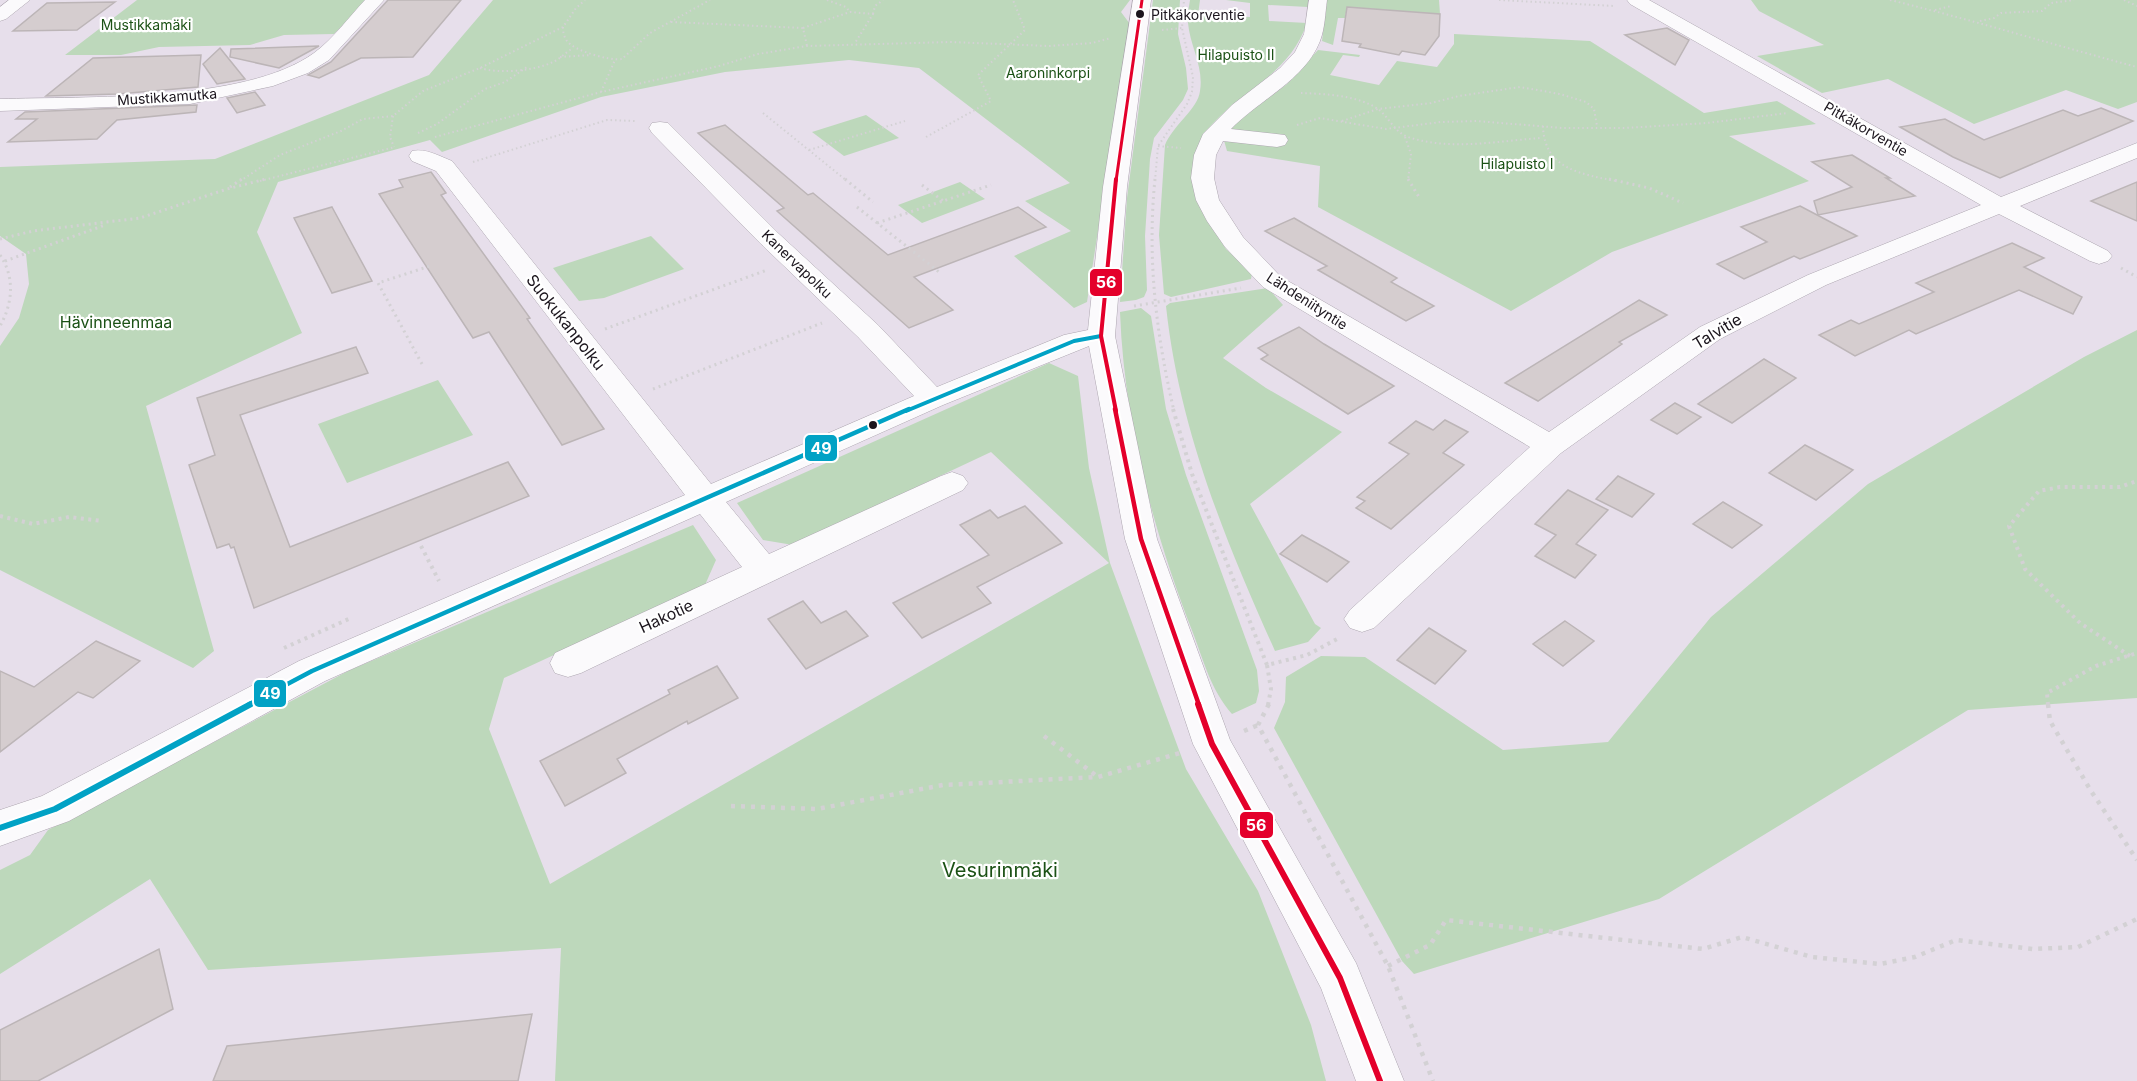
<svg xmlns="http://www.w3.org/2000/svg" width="2137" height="1081" viewBox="0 0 2137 1081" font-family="Inter,sans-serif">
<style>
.green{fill:#bdd8bb}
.building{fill:#d5cdcf;stroke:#bcb5b7;stroke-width:1.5}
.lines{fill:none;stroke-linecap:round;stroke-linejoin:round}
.minor-casing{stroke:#ada6b0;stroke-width:1}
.path-far3{stroke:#d3d1d4;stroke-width:2;stroke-dasharray:1.5 3;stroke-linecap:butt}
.path-far2{stroke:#d3d1d4;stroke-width:3;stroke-dasharray:2 4;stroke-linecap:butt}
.path-far1{stroke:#d3d1d4;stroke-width:4;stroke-dasharray:3 4.5;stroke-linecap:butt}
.path{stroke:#d3d1d4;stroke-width:4.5;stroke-dasharray:4 6;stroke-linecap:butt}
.minor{fill:#fbfafc;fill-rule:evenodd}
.bus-1-far2-casing{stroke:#fff;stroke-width:8}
.bus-1-far1-casing{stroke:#fff;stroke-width:9}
.bus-1-casing{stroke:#fff;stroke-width:10}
.bus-2-far3-casing{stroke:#fff;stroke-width:6}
.bus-2-far2-casing{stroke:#fff;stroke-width:8}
.bus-2-far1-casing{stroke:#fff;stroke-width:9}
.bus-2-casing{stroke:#fff;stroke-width:10}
.bus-1-far2{stroke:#01a2c5;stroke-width:4}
.bus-1-far1{stroke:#01a2c5;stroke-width:4.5}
.bus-1{stroke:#01a2c5;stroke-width:6}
.bus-2-far3{stroke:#e4002b;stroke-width:3}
.bus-2-far2{stroke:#e4002b;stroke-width:4}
.bus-2-far1{stroke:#e4002b;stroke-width:4.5}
.bus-2{stroke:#e4002b;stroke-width:6}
.bus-dot{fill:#1b151d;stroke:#fff;stroke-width:2}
.labels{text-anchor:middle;stroke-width:4.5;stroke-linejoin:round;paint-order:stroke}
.bus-label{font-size:14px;fill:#1b151d;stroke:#fff;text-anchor:start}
.far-park-label{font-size:14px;fill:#1b5115;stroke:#fff}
.far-street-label{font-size:14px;fill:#1b151d;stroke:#fff}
.park-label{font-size:16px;fill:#1b5115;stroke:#fff}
.street-label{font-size:16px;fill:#1b151d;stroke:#fff}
.near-park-label{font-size:20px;fill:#1b5115;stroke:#fff}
.line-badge{stroke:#fff;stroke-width:2}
.badge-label{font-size:16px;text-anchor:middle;font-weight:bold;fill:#fff}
</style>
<rect width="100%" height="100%" fill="#e7dfeb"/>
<g class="green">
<polygon points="137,0 367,0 334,34 284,35 250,45 159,47 121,55 65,55"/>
<polygon points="493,0 1130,0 1121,12 1130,24 1087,302 1074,308 1014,256 1071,231 1025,201 1070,183 919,68 849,60 725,72 601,97 442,152 430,140 278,182 257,232 302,333 146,406 214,651 193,668 0,570 0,346 19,318 29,284 26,254 0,236 0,167 215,159 429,75"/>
<polygon points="1153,0 1180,0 1178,34 1186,68 1188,89 1183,100 1154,138 1150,159 1145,236 1147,290 1144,297 1136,300 1120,302 1127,198"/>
<path d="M1190,0H1200L1198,15L1250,17V3L1226,0H1308V7L1268,5L1269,21L1307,23C1288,78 1237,91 1204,134L1211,226L1226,249L1252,273L1251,279L1171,297L1164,294L1159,235L1165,145C1173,125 1198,109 1200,91C1204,67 1190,46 1188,23C1187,16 1189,7 1190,0Z"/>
<polygon points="1327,0 1439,0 1440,14 1347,7 1345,18 1338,18 1333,45 1322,41"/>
<polygon points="1751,0 2137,0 2137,102 2118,109 2066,90 1974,124 1888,79 1822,93 1757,56 1824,45 1759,11"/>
<polygon points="1454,34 1590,41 1704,113 1777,101 1816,124 1729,136 1809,181 1612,252 1511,311 1318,207 1320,166 1227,151 1223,137 1230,127 1287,84 1318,50 1360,55 1359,57 1343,55 1330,75 1379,85 1397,61 1437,67 1454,44"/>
<polygon points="866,115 899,138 844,156 812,132"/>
<polygon points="960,182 985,199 922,223 898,205"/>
<polygon points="651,236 684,269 604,298 579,301 553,268"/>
<path d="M1268,288L1283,305L1223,358L1266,388L1342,432L1250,504L1315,624L1321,628L1308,642L1275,651C1225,540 1179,428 1166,306L1170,303Z"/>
<path d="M1141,308L1151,316L1166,409L1186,475L1257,670L1259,691L1256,703L1232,714C1211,690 1204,662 1193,633C1153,531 1124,421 1120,312Z"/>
<polygon points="2137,330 2137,698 1968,710 1659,899 1414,974 1402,961 1274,728 1285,702 1286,677 1321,656 1365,657 1503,750 1608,742 1711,617 1868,484 2084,357"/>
<polygon points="1049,363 1078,376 1089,468 1110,563 1186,769 1258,891 1311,1025 1326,1081 555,1081 561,948 208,970 150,879 0,974 0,870 30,855 48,830 350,670 693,525 716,560 705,585 504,678 489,729 550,884 1109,563 991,452 793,545 763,540 737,503"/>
<polygon points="438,380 473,435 347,483 318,424"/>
</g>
<g class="building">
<polygon points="388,0 461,0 413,57 361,58 319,78 308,75 331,62"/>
<polygon points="115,2 77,30 13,31 47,3"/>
<polygon points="1347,7 1440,14 1439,36 1425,55 1402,51 1399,55 1359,47 1361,44 1342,41"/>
<polygon points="1667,28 1689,40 1675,65 1625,35"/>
<polygon points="319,46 279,68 230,57 231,49"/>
<polygon points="220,48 245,79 217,84 203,64"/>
<polygon points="201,55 198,87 118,94 46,96 93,58"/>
<polygon points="255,92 265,105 237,113 227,98"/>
<polygon points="197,105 196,112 117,120 97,139 8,142 37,119 16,119 25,112"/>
<polygon points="2101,108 2133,121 2000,178 1953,157 1900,127 1945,119 1984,140 2063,110 2078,116"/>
<polygon points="725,125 808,195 813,193 888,255 1018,207 1046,227 914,277 953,310 909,328 777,211 784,208 698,133"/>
<polygon points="1852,155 1890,178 1886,178 1915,196 1818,215 1814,201 1852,187 1812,162"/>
<polygon points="431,172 446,193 441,195 530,318 527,319 604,429 562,445 489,332 473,338 379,194 403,187 399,180"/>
<polygon points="2137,182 2137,221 2091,201"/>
<polygon points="1800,206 1857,236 1800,259 1794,256 1744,279 1717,264 1767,242 1741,227"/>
<polygon points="332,207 372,281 332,293 294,218"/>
<polygon points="1294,218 1397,278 1391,282 1434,306 1406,321 1318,270 1327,266 1265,231"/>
<polygon points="2012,243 2044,258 2024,267 2082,297 2073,314 2019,290 1916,334 1909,330 1855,356 1819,335 1851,320 1859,324 1934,292 1916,283"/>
<polygon points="1639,300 1667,315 1619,342 1622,344 1538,401 1505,383"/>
<polygon points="1299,327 1324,344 1394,386 1348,414 1261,359 1268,355 1258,348"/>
<polygon points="356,347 368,373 240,415 290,547 508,462 529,496 254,608 234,547 231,548 229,544 217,548 189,465 215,455 197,398"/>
<polygon points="1764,359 1796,378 1732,423 1698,404"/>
<polygon points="1675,403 1701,417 1677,434 1651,420"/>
<polygon points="1445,420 1468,432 1443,453 1464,465 1391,529 1356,508 1365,501 1357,497 1409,454 1389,443 1416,421 1433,430"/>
<polygon points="1805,445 1853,470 1816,500 1769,473"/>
<polygon points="1618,476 1654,494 1632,517 1596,499"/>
<polygon points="1568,490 1608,510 1576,544 1596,555 1575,578 1535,556 1556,535 1535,524"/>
<polygon points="1723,502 1762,525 1732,548 1693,524"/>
<polygon points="1025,506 1062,543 977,587 991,603 922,638 893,603 989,555 960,525 990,510 998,518"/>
<polygon points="1302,535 1327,549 1349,562 1327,582 1280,554"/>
<polygon points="803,601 821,623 846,611 868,636 806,669 768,619"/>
<polygon points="1565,621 1594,641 1563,666 1533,644"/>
<polygon points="1429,628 1466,651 1435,684 1397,660"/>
<polygon points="96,641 140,661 93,698 78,692 0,752 0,671 34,687"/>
<polygon points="717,666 738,698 688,724 687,721 617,759 626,773 565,806 540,761 670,694 668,690"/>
<polygon points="159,949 173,1009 38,1081 0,1081 0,1030"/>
<polygon points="532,1014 518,1081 213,1081 227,1046"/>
</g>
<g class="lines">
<defs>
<g id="minor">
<polygon points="9,0 30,0 6,19 0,21 0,7"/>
<path d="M365,0H384L329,60L308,73L273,86L190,104L0,111V99C85,96 245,103 314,53C333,39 349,17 365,0Z"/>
<path d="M1133,0H1151L1127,187L1115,336L1157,539L1230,740L1356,963L1404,1081H1356L1321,988L1193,744L1125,539L1089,346L943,405L726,502L769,554L941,476L952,472L963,476L968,483L963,490L581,673L568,677L555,673L550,663L555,653L742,567L700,514L325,681L69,821L0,846V810L42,796L299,661L685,495L436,171L412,161L409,156L412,151C426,148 439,156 452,161L711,484L914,396L858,337L760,243L652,133L649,128L652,123L660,122L668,123L778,233L878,325L937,387L1064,335L1088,330L1103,187Z"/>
<path d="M1309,0H1327C1325,14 1325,28 1320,41C1305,80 1259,100 1231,129L1285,135L1288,140L1285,145L1277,147L1223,141L1216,155L1214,178L1219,200L1243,237L1281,277L1549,432L1700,327L1808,275L1981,205L1630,4L1627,0H1649L2001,197L2137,143V158L2020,206L2108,251L2112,256L2108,261L2099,264L2090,261L1999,214L1826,285L1720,339L1561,453L1374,628L1362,632L1350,628L1344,619L1350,610L1530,447L1263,287L1225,247L1207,221L1196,200L1191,178L1194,155L1203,134L1232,105L1280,68L1295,52L1304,34Z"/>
</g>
</defs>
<use href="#minor" class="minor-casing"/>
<g class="path-far3">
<polyline points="827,0 846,7 850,12"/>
<polyline points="1499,0 1615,6"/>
<path d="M1890,0C1973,20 2054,45 2137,67"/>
<polyline points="2124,0 2137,6"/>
<polyline points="1935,10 1951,6"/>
<polyline points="873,14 875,6 883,0"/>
<polyline points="1980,21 1994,18 2001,13 2042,11 2051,3 2074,0"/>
<polyline points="671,22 803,28 807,46"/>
<path d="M563,27C563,32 564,37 567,41C574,51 610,61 622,59L650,33L710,0"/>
<polyline points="803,28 850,12 873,14 855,43"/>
<polyline points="1162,30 1182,28"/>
<polyline points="560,57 591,55"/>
<path d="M480,68C500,74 534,71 553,62C560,59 566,52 573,48"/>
<polyline points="601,92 615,60"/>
<path d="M1301,93C1325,94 1357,95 1378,109C1389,117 1394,132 1408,137C1450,151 1497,141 1541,138"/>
<polyline points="763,113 847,181"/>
<polyline points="393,116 390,137 394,147"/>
<polyline points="1342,121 1378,109 1431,103 1459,96 1520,87 1560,94 1586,102 1594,109 1597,126"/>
<polyline points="1297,125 1320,118 1386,129 1441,122 1477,121 1562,128 1625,128 1707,123 1788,113"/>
<path d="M1543,126C1544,169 1581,174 1616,181"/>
<polyline points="418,133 437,124 485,89 505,82 527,67"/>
<polyline points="435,137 601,92 719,66 758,54 807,46 951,42 1049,46 1092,43 1111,38"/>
<polyline points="926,137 991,101 978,75 1025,30 1013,0"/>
<polyline points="1405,137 1411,154 1408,181"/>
<polyline points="1158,146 1181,148"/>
<polyline points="809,150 905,121"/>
<polyline points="473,162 607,120 636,121"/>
<polyline points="240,181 280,155 341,131 363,119 393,116 423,91 480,68 563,27 576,8 585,0"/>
<polyline points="260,181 395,147"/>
<polyline points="1155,181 1158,146 1187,104 1192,92 1193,77 1182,28 1184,0"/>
</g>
<g class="path-far2">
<polyline points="845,179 873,202"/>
<path d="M1155,179C1147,258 1156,334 1174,411"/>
<polyline points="1408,179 1419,197"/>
<polyline points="1609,179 1649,188 1683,203"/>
<polyline points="922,185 943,201"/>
<polyline points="230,187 242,179"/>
<polyline points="857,207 939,272"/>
<polyline points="877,223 991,185"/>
<polyline points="0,239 33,231 140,218 227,189 266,179"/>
<path d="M0,255C15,277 13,303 0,326"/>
<polyline points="5,261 105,225"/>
<polyline points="2121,268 2137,277"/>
<polyline points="1134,306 1241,288"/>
<polyline points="605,329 767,270"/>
<polyline points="422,364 378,283 430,266"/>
<polyline points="653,389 822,323"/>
</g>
<g class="path-far1">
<polyline points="1173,409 1192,474 1267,665"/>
<polyline points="0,516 33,524 69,517 102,521"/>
<polyline points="421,546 439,581"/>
<polyline points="284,648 351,618"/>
<polyline points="2130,656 2080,623 2025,569 2009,526 2039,491 2060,487 2120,487 2137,481"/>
<polyline points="1268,705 1271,689 1267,665 1307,655 1339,638"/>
<polyline points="2048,705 2047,693 2096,666 2137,653"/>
</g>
<g class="path">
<polyline points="1269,704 1258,725 1388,966 1433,1081"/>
<polyline points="2048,704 2050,721 2091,791 2137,860"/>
<polyline points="1244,731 1258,725"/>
<polyline points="1044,736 1098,777"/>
<polyline points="731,806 817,809 943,785 1098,777 1180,753"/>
<polyline points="1388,966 1430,945 1446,920 1703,949 1742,937 1812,957 1880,964 1915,957 1956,940 2033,949 2078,947 2137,919"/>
</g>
<use href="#minor" class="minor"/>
<defs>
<polyline id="bus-1-far2" points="906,411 1074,341 1101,336"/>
<polyline id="bus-1-far1" points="248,705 312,671 909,409"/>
<polyline id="bus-1" points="0,828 55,809 251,704"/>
<polyline id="bus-2-far3" points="1116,181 1142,0"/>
<polyline id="bus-2-far2" points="1116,411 1101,336 1116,179"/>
<polyline id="bus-2-far1" points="1115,409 1141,539 1199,705"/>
<polyline id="bus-2" points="1198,704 1212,744 1340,978 1380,1081"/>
</defs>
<use href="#bus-1-far2" class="bus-1-far2-casing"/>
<use href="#bus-1-far1" class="bus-1-far1-casing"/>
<use href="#bus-1" class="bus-1-casing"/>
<use href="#bus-2-far3" class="bus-2-far3-casing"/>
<use href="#bus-2-far2" class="bus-2-far2-casing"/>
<use href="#bus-2-far1" class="bus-2-far1-casing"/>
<use href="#bus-2" class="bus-2-casing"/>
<use href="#bus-1-far2" class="bus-1-far2"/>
<use href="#bus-1-far1" class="bus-1-far1"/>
<use href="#bus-1" class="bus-1"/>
<use href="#bus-2-far3" class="bus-2-far3"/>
<use href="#bus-2-far2" class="bus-2-far2"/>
<use href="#bus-2-far1" class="bus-2-far1"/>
<use href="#bus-2" class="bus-2"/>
</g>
<g class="bus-dot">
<circle cx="1140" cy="14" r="5"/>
<circle cx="873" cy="425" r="5"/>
</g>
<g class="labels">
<g class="bus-label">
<text x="1151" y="20">Pitkäkorventie</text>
</g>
<g class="far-park-label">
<text x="146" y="30">Mustikkamäki</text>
<text x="1236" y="60">Hilapuisto II</text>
<text x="1048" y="78">Aaroninkorpi</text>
<text x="1517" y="169">Hilapuisto I</text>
</g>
<g class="far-street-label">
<text transform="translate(167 97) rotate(-4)" y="5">Mustikkamutka</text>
<text transform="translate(1866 129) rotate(30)" y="5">Pitkäkorventie</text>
<text transform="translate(797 264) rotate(44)" y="5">Kanervapolku</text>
<text transform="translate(1307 301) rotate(33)" y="5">Lähdeniityntie</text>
</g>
<g class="park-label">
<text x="116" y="328">Hävinneenmaa</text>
</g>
<g class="street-label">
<text transform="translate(566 322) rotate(52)" y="6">Suokukanpolku</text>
<text transform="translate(1717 331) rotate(-31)" y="6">Talvitie</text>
<text transform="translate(666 616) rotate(-25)" y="6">Hakotie</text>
</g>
<g class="near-park-label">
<text x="1000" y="877">Vesurinmäki</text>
</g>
</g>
<g class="line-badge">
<rect x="1089" y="268" width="34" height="29" rx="6" fill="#e4002b"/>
<rect x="804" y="434" width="34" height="28" rx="6" fill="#01a2c5"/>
<rect x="253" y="679" width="34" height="29" rx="6" fill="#01a2c5"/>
<rect x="1239" y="811" width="35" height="28" rx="6" fill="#e4002b"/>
</g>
<g class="badge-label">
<text x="1106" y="288">56</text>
<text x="821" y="454">49</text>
<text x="270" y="699">49</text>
<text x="1256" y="831">56</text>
</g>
</svg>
